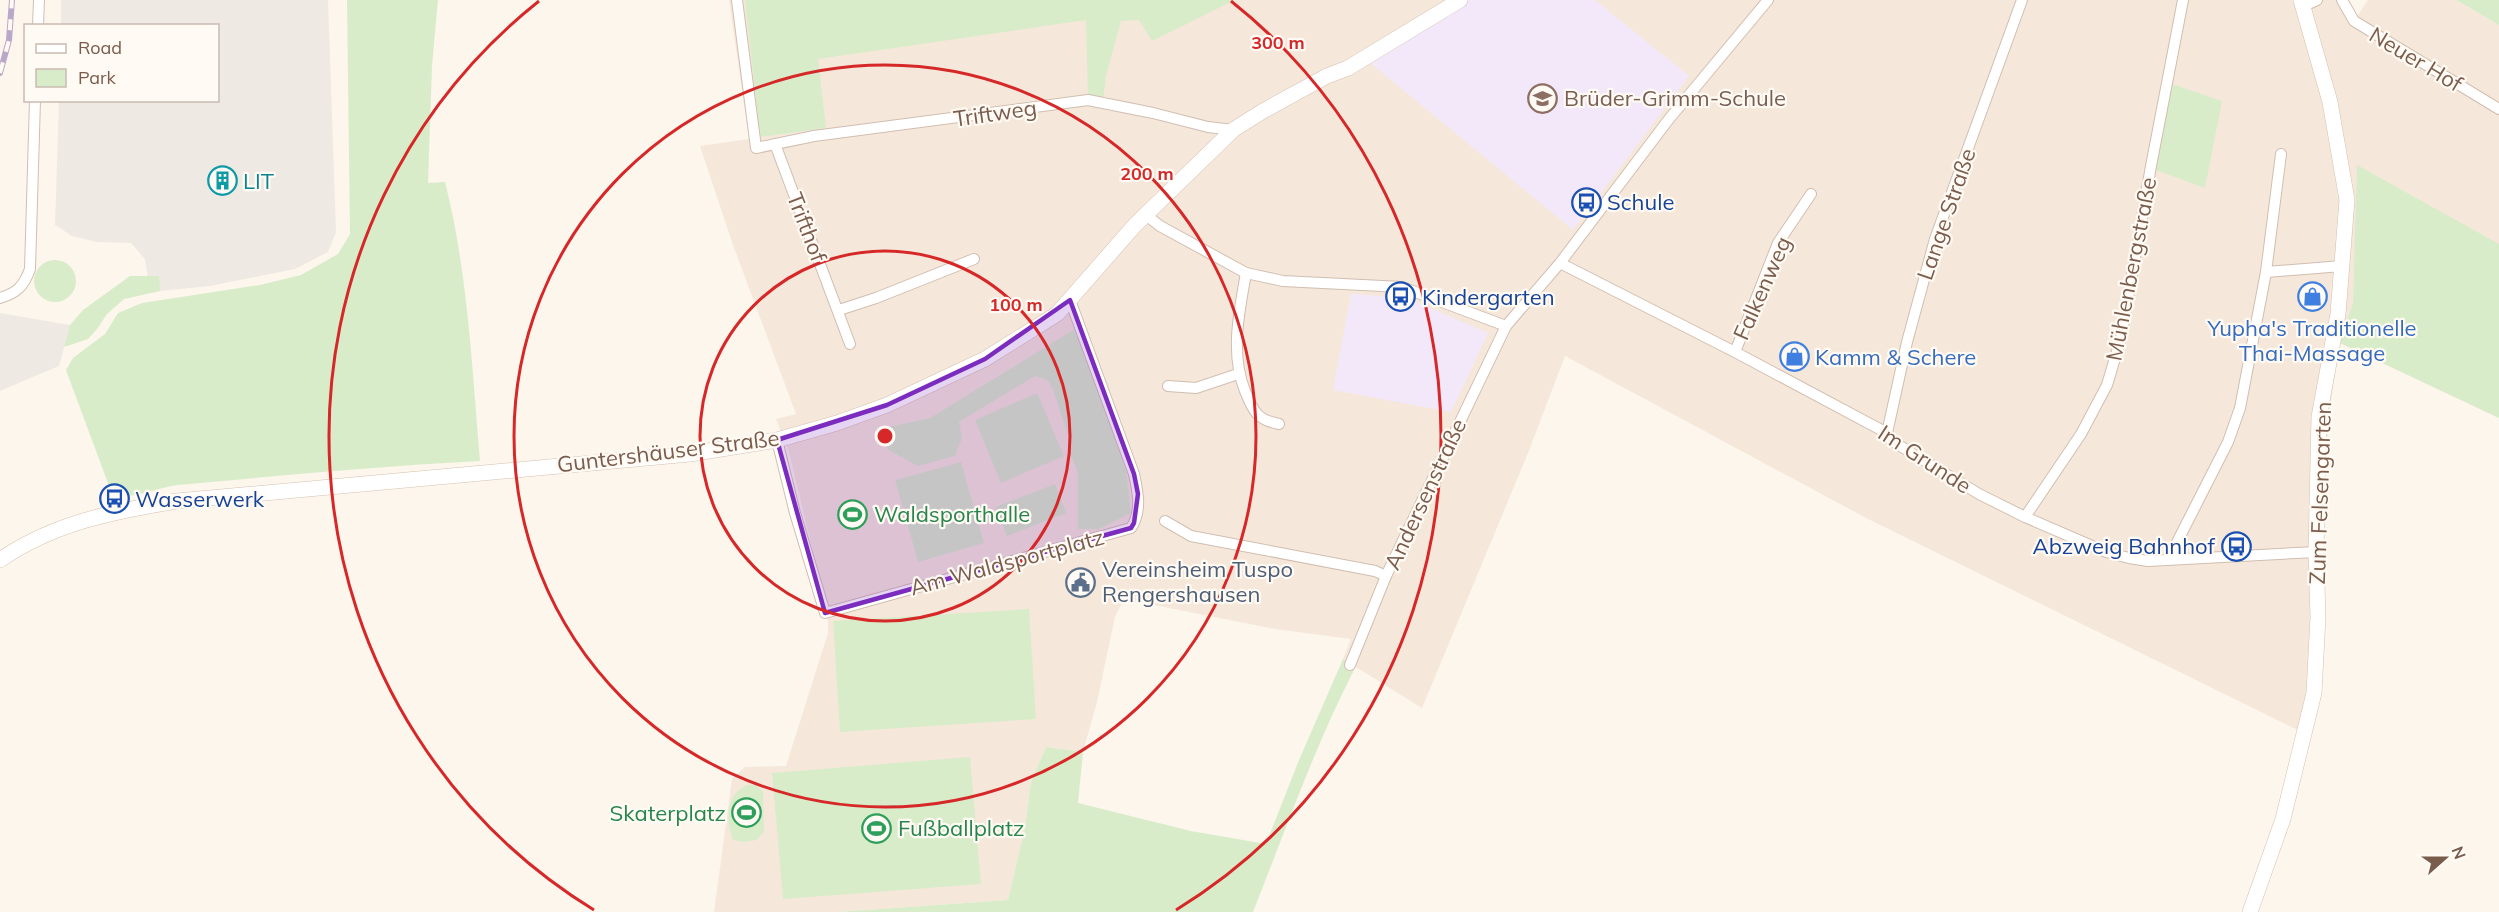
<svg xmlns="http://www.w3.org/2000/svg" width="2499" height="912" viewBox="0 0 2499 912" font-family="Mulish,sans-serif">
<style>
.residential{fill:#f5e8da}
.industrial{fill:#efe9e4}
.education{fill:#f3e8fa}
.green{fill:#d8ecc9}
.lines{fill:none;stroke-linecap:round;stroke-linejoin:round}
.street-casing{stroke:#d1beb0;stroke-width:12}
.secondary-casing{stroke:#d6c0b0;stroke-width:16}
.street{stroke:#fff;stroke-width:10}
.secondary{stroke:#fff;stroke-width:15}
.rail-casing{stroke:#b9a8c9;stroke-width:6}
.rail{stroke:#fffaf3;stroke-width:4;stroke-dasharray:11;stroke-linecap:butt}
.marked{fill:#7b2cbf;fill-opacity:0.2;stroke:#7b2cbf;stroke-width:4.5;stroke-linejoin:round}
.ring{fill:none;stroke:#d62828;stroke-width:3}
.labels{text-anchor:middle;stroke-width:4.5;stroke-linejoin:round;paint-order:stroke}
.street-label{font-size:22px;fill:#7a5c4d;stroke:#fffaf3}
.education-label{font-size:22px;fill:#785e54;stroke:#fffaf3;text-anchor:start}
.culture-label{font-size:22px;fill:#0d838f;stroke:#fffaf3;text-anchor:start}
.transit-label{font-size:22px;fill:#164399;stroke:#fffaf3;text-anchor:start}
.shop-label{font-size:22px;fill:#366cbe;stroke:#fffaf3}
.leisure-label{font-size:22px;fill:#27864d;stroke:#fffaf3;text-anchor:start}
.service-label{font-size:22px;fill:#4e5e75;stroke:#fffaf3;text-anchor:start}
.centre{fill:#d62828;stroke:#fffaf3;stroke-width:3}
.ring-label{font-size:18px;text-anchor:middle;font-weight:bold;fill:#d62828;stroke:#fffaf3;stroke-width:4.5;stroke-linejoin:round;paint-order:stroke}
</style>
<rect width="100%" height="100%" fill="#fdf6ec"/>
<polygon class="residential" points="729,0 2342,0 2354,21 2368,0 2456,0 2499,25 2499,418 2340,343 2329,413 2310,736 1868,519 1565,356 1528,453 1422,708 1343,659 1351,639 1275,629 1124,599 1115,617 1097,702 1083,752 1046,747 1031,782 1025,827 1008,900 838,912 714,912 732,779 745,767 786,766 828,633 828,622 826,606 789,452 776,419 796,414 733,245 700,146 749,139"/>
<g class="industrial">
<polygon points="61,0 328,0 336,232 328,252 295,269 210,286 150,292 145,259 131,243 97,242 72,236 55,225 59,101 218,100 218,26 61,25"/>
<polygon points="0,313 70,325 59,366 0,391"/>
</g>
<g class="education">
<polygon points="1469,0 1595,0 1689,76 1573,230 1368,61"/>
<polygon points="1351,294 1407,298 1488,333 1451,412 1333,390"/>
</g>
<g class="green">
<path d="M347,0H438L432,66L428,183L445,182C468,273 472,368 480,461C379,466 279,476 178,485C157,487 132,501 112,494L66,370L73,358L105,334L118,313L142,303L260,285L301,275L338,254L350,234Z"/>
<polygon points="745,0 1235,0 1152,41 1139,20 1121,21 1106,76 1103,102 1088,100 1086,20 818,59 826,128 760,137"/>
<polygon points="2456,0 2499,0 2499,25"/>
<polygon points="2172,84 2222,101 2205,188 2153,169"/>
<polygon points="2357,165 2499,244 2499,418 2340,343 2353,303"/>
<circle cx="55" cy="281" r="21"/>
<polygon points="130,276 159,276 160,291 124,299 107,314 97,329 88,339 64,347 70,325 83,310"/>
<polygon points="1075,329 1126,470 1131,513 1099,529 1078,529 1078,472 1070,454 1069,438 1053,389 1047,380 1035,376 959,422 962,438 955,456 918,466 888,450 879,429 930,418"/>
<polygon points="1037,393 1064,456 1001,483 975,420"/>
<polygon points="961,462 984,543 918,562 895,480"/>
<polygon points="1055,484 1066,513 1007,536 995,507"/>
<polygon points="1029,609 1036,719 840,732 833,621"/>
<path d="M1343,659L1356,666C1315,745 1286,829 1253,912H838L1008,900L1025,827L1031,782L1046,747L1083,752L1078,803L1191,831L1266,844L1299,760Z"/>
<polygon points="970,757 981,884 783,899 772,773"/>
<path d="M747,785H756L763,792L764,831L757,840L744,842L733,840C725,820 726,794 747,785Z"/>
</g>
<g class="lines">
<defs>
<g id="street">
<polyline points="737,0 756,148 814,136 1088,100 1153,113 1208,127 1233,130"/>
<polyline points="2342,0 2354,21 2499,109"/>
<polyline points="2304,6 2317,0"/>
<polyline points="38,26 39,0"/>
<polyline points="775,144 850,344"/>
<polyline points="1146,215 1160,226 1246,273 1283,281 1402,287 1506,326"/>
<polyline points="1560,263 1735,352 1887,433 1892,441 1979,494 2025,517 2106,552 2129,558 2148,561 2316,552"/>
<polyline points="2266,272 2342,266"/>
<path d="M1246,273C1239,313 1230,353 1245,391C1253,411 1257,420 1279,424"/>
<path d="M0,298C17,293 24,286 30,269L35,100"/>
<polyline points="839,310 876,298 974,259"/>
<polyline points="1735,352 1778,243 1811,194"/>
<polyline points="1168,386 1196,388 1238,374"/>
<polyline points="1887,433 1907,342 1935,239 2022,0"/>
<path d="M777,440L795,513L825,613L1131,528C1142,512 1138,492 1134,474L1070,300"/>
<polyline points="2025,517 2081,434 2107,385 2121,338 2151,166 2183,0"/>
<polyline points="1165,521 1191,536 1375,571 1386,576"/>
<polyline points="2169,558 2228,442 2240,408 2266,272 2281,154"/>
<polyline points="1350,665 1386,576 1506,326 1560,263 1669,119 1768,0"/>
</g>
<g id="secondary">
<path d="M0,560C53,523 115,511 177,501L690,454L777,440L837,423L887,405L985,359L1057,314L1135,225L1233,130L1263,111L1327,76L1348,68L1460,0"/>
<polyline points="2250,912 2283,819 2314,693 2318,617 2316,552 2319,417 2338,314 2347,200 2330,102 2301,0"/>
</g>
</defs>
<use href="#street" class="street-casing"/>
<use href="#secondary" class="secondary-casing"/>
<use href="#street" class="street"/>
<use href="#secondary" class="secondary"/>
<defs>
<polyline id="rail" points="0,73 9,40 12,0"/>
</defs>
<use href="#rail" class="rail-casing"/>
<use href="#rail" class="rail"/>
</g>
<path class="marked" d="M1070,300L1134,474L1138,494L1134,523L1131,528L825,613L777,440L887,405L985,359Z"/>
<g class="ring">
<circle cx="885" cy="436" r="185"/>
<circle cx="885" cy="436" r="371"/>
<path d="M594 910A556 556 0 0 1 539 1M1231 1A556 556 0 0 1 1176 910"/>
</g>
<defs>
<symbol id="school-ring" viewBox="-11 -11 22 22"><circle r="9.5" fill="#fffaf3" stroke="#8d6e63" stroke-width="1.5"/><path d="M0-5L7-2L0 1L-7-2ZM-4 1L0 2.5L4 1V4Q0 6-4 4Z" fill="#8d6e63"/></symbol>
<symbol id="building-ring" viewBox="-11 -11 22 22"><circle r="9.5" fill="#fffaf3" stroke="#0f9aa8" stroke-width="1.5"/><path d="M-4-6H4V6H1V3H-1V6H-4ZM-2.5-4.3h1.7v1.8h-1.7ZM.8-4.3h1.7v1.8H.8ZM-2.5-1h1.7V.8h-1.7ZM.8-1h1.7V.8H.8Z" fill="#0f9aa8"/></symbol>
<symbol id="bus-ring" viewBox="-11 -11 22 22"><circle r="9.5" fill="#fffaf3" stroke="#1a4fb4" stroke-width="1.5"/><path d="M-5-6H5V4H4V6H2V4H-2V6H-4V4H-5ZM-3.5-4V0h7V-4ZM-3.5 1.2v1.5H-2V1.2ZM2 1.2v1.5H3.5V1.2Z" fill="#1a4fb4"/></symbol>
<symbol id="shop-ring" viewBox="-11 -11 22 22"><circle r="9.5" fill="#fffaf3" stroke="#3f7fe0" stroke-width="1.5"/><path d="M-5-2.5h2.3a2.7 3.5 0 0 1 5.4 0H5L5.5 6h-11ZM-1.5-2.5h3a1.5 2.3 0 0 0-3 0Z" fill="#3f7fe0"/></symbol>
<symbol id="stadium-ring" viewBox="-11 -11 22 22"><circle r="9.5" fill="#fffaf3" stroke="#2e9e5b" stroke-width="1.5"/><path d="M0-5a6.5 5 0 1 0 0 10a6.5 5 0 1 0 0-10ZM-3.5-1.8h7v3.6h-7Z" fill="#2e9e5b"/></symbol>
<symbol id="civic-ring" viewBox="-11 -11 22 22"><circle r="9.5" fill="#fffaf3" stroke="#5c6f8a" stroke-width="1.5"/><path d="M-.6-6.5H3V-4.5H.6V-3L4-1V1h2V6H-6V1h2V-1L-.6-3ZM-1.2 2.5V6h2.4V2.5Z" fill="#5c6f8a"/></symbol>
</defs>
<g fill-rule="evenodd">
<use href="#school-ring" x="1526" y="82" width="33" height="33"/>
<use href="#building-ring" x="206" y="164" width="33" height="33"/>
<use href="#bus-ring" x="1570" y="186" width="33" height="33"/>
<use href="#shop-ring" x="2296" y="280" width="33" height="33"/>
<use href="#bus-ring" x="1384" y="280" width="33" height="33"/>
<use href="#shop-ring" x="1778" y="340" width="33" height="33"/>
<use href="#bus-ring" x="98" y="482" width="33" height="33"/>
<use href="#stadium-ring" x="836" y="498" width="33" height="33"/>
<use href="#bus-ring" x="2220" y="530" width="33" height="33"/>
<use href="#civic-ring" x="1064" y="566" width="33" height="33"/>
<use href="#stadium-ring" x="730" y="796" width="33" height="33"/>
<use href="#stadium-ring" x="860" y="812" width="33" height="33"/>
</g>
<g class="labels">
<g class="street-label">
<text transform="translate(2416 59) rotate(31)" y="8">Neuer Hof</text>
<text transform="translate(995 113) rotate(-8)" y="8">Triftweg</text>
<text transform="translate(1946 214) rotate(-71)" y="8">Lange Straße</text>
<text transform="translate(807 227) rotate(69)" y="8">Trifthof</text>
<text transform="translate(2131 269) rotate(-79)" y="8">Mühlenbergstraße</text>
<text transform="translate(1762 288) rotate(-66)" y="8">Falkenweg</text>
<text transform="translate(668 451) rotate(-7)" y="8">Guntershäuser Straße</text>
<text transform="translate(1925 459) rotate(33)" y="8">Im Grunde</text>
<text transform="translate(2320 493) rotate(-88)" y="8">Zum Felsengarten</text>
<text transform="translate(1425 494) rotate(-65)" y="8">Andersenstraße</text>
<text transform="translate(1007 562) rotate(-15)" y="8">Am Waldsportplatz</text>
</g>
<g class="education-label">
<text x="1564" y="106">Brüder-Grimm-Schule</text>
</g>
<g class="culture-label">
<text x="243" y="189">LIT</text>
</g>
<g class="transit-label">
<text x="1607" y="210">Schule</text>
<text x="1422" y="305">Kindergarten</text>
<text x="135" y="507">Wasserwerk</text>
<text x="2215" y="554" text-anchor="end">Abzweig Bahnhof</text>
</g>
<g class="shop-label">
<text x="2312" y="336">Yupha's Traditionelle<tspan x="2312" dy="25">Thai-Massage</tspan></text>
<text x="1815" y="365" text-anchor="start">Kamm &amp; Schere</text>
</g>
<g class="leisure-label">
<text x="874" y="522">Waldsporthalle</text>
<text x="726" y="821" text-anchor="end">Skaterplatz</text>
<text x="898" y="836">Fußballplatz</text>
</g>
<g class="service-label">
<text x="1102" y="577">Vereinsheim Tuspo<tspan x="1102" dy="25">Rengershausen</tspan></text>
</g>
</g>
<circle cx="885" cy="436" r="9" class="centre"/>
<g class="ring-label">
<text x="1278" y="49">300 m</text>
<text x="1147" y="180">200 m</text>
<text x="1016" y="311">100 m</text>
</g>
<rect x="24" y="24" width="195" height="78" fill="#fffaf3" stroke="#cabbb1" stroke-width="1.5"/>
<rect x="36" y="44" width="30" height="9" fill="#ffffff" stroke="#cabbb1" stroke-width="1.5"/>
<text x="78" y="54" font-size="18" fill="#7a5c4d">Road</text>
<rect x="36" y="69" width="30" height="18" fill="#d8ecc9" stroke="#cabbb1" stroke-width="1.5"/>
<text x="78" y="84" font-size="18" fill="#7a5c4d">Park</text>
<g transform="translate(2445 858) rotate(69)" stroke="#fffaf3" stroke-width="4.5" paint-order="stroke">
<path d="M0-4.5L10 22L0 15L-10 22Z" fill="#7a5c4d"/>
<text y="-9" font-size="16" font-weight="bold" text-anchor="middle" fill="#7a5c4d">N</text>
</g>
</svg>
